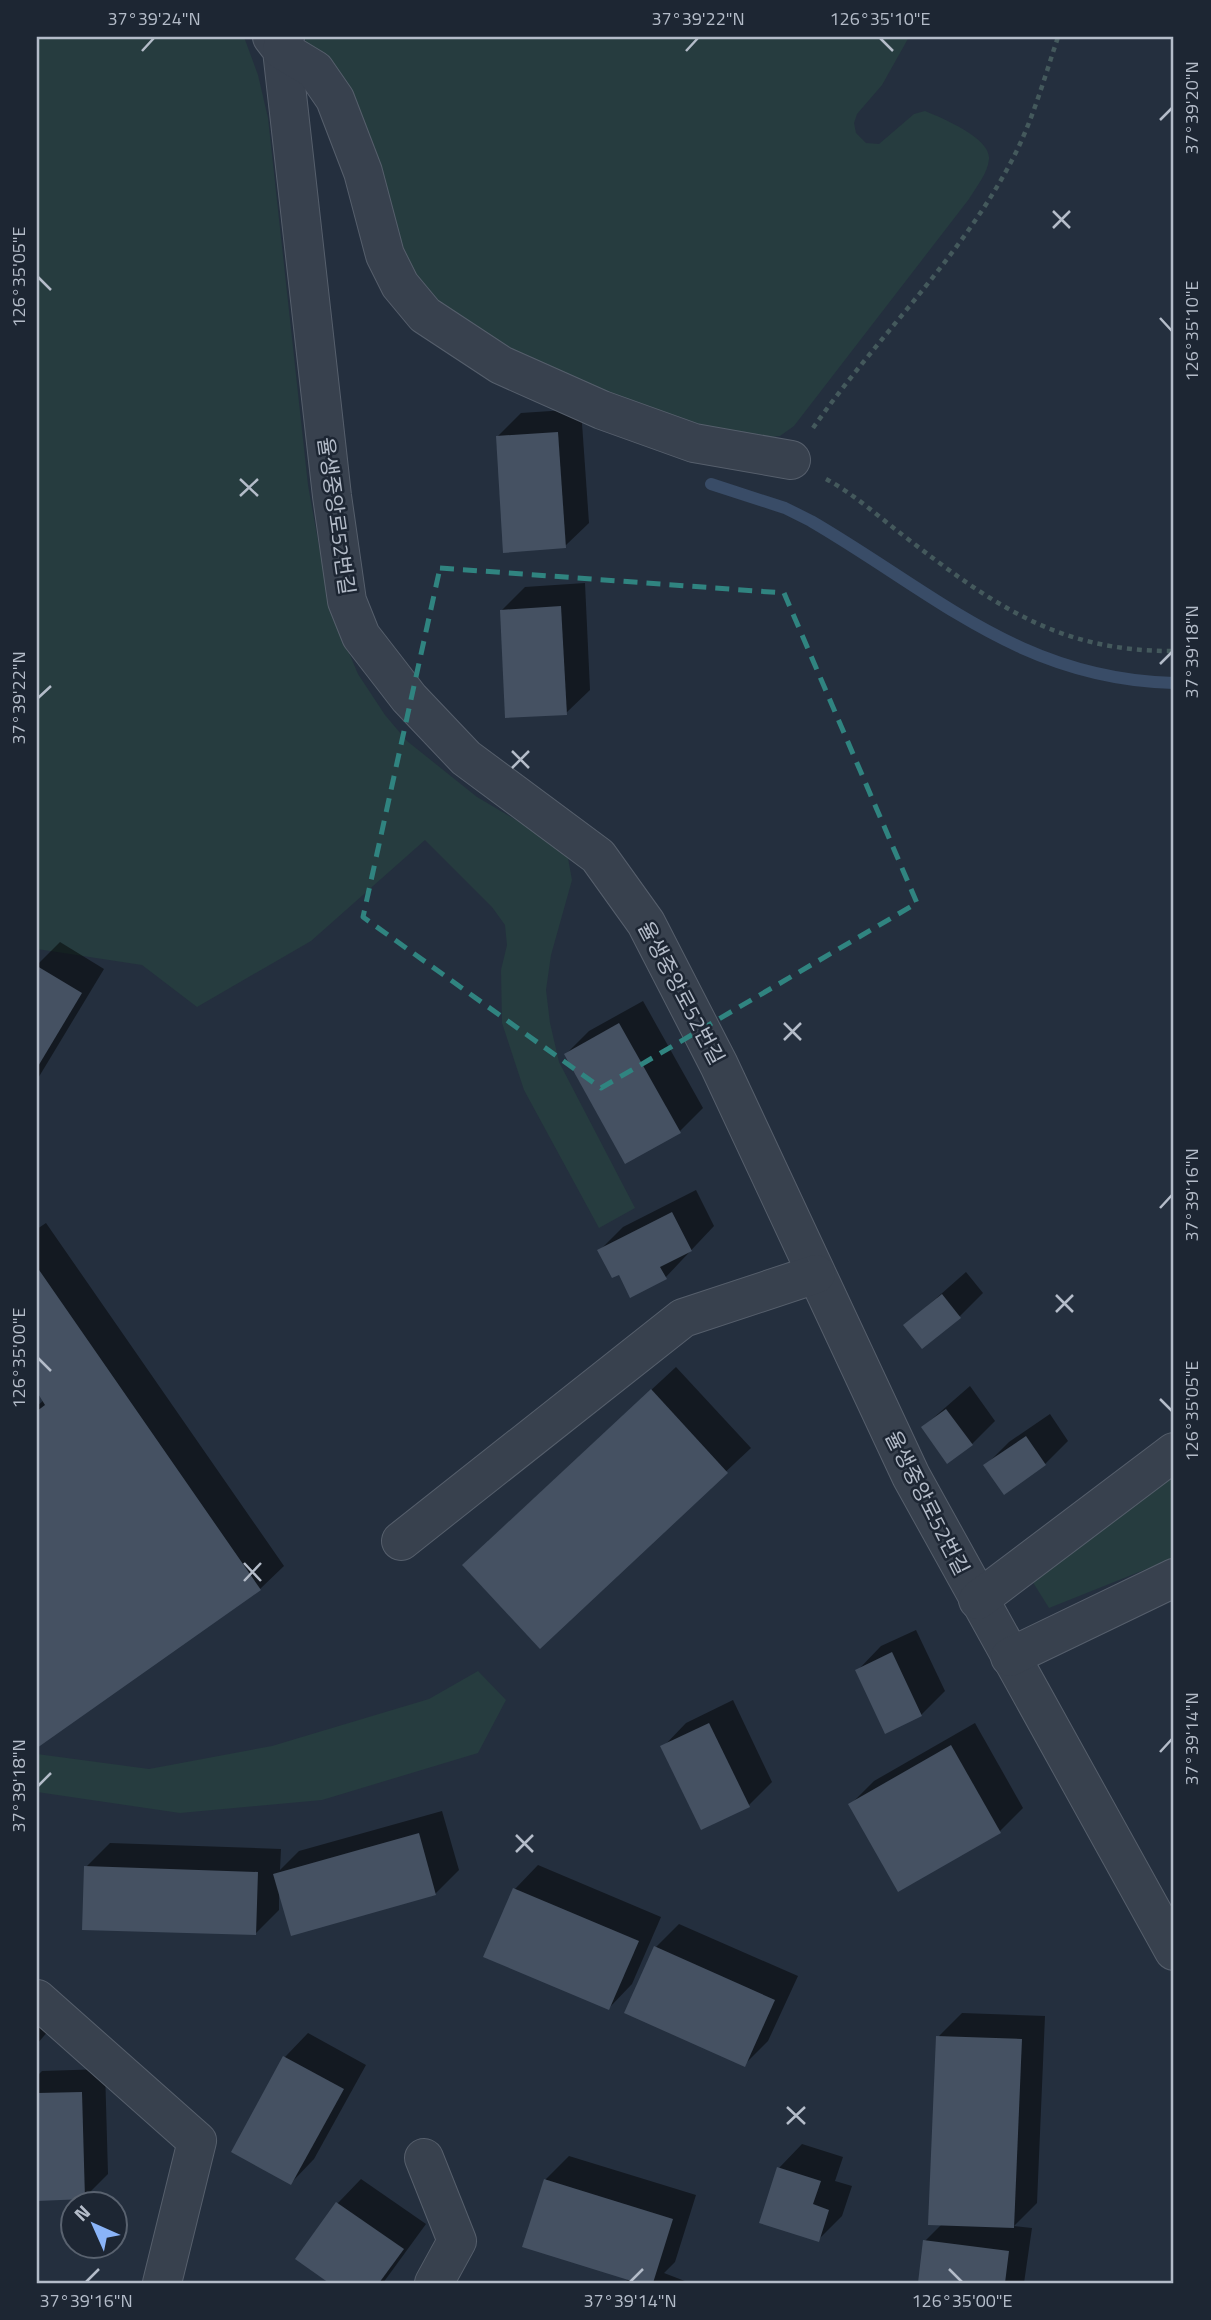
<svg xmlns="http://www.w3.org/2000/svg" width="1211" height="2320" viewBox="0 0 1211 2320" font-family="'Titillium Web','Noto Sans KR',sans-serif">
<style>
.green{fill:#263c3f}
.shadow{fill:#0007}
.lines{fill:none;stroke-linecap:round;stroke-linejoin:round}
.stream{stroke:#394c67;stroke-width:12}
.building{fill:#455162}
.minor-casing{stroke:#565f6c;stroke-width:40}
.path{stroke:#44595c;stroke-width:4.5;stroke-dasharray:5 5;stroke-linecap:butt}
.minor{stroke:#38414e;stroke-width:38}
.marked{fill:none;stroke:#308480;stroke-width:5;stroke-dasharray:14 9;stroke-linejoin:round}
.ticks{fill:none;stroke:#b4bcc9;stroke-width:2.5}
.labels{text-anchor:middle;stroke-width:5;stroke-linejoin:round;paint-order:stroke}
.street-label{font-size:21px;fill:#b4bcc9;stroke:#1d2633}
.neatline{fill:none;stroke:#b4bcc9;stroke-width:2.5}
.ticks-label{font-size:18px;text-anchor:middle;fill:#b4bcc9}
</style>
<rect width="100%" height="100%" fill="#242f3e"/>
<g class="green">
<polygon points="37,37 244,37 258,75 268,118 308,485 330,608 358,674 385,715 407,741 477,797 550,840 568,858 572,880 551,955 546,990 550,1023 559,1062 635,1208 599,1228 524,1090 502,1023 501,970 507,945 505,925 492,907 425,840 311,941 197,1007 142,965 37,949"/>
<path d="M304,37H909L882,85L857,114L854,123L856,133L866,143L879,144L914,114L925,111C942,118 991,138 989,159C988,173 976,187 969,199L794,426L780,436L763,438L698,429L575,391L425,303Z"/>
<polygon points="1174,1465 1174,1558 1049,1608 1029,1576"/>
<polygon points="478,1671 506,1700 478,1753 322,1800 180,1813 37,1792 37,1754 149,1769 272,1746 429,1699"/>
</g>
<g class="shadow">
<polygon points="581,409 589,523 565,546 497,437 521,413"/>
<polygon points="585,583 590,690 566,713 502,610 525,587"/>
<polygon points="60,942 104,969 37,1080 37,965"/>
<polygon points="643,1001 703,1108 680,1131 566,1054 589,1031"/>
<polygon points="696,1190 714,1226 665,1278 620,1273 599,1251 623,1227"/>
<polygon points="46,1223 284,1566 260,1589 38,1745 37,1406 44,1400 37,1389 37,1229"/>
<polygon points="966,1272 983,1293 959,1317 906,1325"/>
<polygon points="676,1367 751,1448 540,1646 488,1541"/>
<polygon points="970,1386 995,1421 972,1444 923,1427"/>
<polygon points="1050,1414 1068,1441 1045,1464 986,1465 1009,1442"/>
<polygon points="916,1630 945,1691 921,1715 858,1670 881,1646"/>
<polygon points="733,1700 772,1782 749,1805 663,1747 686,1723"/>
<polygon points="975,1723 1023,1808 1000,1831 850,1805 874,1781"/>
<polygon points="442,1811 459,1870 435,1894 279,1893 279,1910 255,1934 86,1867 110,1843 281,1849 280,1870 299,1851"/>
<polygon points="538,1865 661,1917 632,1984 609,2008 486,1956 515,1889"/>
<polygon points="679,1924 798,1976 768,2041 744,2065 656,1947"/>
<polygon points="37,1992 62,2015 37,2044"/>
<polygon points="962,2013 1045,2016 1037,2203 1014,2226 1032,2228 1024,2283 919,2283 925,2241 942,2224 938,2037"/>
<polygon points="308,2033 366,2065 314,2159 291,2183 285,2057"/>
<polygon points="105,2069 108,2174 85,2197 37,2199 37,2076 42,2071"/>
<polygon points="802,2144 843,2157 835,2181 852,2186 842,2216 818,2240 779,2168"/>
<polygon points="569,2156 696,2195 675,2262 664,2273 690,2283 624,2283 629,2278 524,2246 546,2179"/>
<polygon points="361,2179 426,2224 383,2283 332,2283 298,2259 338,2203"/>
</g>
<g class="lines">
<path class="stream" d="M711,484L785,508L811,521C936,594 1021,679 1174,683"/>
</g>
<g class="building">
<polygon points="558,432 566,548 503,553 496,436"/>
<polygon points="561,606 567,715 505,718 500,610"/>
<polygon points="37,966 82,993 37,1068"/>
<polygon points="619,1023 681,1133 625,1164 564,1054"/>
<polygon points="672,1212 692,1251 660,1267 667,1279 630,1298 619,1275 612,1278 597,1250"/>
<polygon points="37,1267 261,1590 37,1748 37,1411 45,1405 37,1392"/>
<polygon points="942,1294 961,1318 922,1349 903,1325"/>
<polygon points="651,1389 728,1473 540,1649 462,1565"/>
<polygon points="946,1409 973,1445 947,1464 921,1427"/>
<polygon points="1026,1436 1046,1465 1004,1495 983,1465"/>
<polygon points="892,1652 922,1716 885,1734 855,1670"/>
<polygon points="709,1723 750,1807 701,1830 660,1746"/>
<polygon points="951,1745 1001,1833 898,1892 848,1804"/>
<polygon points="419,1833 436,1895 291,1936 273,1874"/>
<polygon points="84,1866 258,1872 256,1935 82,1930"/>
<polygon points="513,1888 639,1941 609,2010 483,1957"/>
<polygon points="654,1946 775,2000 745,2067 624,2013"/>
<polygon points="936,2036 1022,2039 1014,2228 928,2225"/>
<polygon points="283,2056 344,2089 291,2185 231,2152"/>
<polygon points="82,2092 85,2199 37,2201 37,2093"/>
<polygon points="777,2167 821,2181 813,2204 829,2210 819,2242 759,2223"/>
<polygon points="544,2179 673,2219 653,2283 638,2283 522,2247"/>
<polygon points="336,2202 404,2249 379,2283 329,2283 295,2259"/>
<polygon points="923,2240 1009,2251 1005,2283 918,2283"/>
</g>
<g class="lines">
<defs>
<g id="minor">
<polyline points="272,37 282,50 332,496 347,601 361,636 409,698 466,758 598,856 646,923 719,1065 911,1476 1174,1951"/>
<polyline points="285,37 282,50 315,70 335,99 363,172 385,255 400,285 425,315 501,365 602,410 694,443 791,460"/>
<polyline points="401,1541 683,1318 816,1274"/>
<polyline points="978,1600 1174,1452"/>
<polyline points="1010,1657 1174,1578"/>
<polyline points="37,1999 197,2141 162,2283"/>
<polyline points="424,2158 457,2241 434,2283"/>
</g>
</defs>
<use href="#minor" class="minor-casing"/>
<g class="path">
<path d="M813,428C876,338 959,260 1011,162C1032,123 1044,79 1058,37"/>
<path d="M826,479C854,494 879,517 904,536C992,604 1058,652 1174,651"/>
</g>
<use href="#minor" class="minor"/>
</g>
<path class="marked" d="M440,568L784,593L917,903L601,1088L363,917Z"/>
<path class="ticks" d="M880,38L893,51M142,51L154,38M686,51L698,38M1160,120L1172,108M1053,211L1070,228M1053,228L1070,211M38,277L51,290M1160,318L1172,331M240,479L258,496M240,496L258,479M1160,664L1172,652M38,698L51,686M512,751L529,768M512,768L529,751M784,1023L801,1040M784,1040L801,1023M1160,1208L1172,1195M1056,1295L1073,1312M1056,1312L1073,1295M38,1358L51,1371M1160,1399L1172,1411M244,1563L261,1581M244,1581L261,1563M1160,1752L1172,1739M38,1786L51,1773M516,1835L533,1852M516,1852L533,1835M787,2107L805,2124M787,2124L805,2107M949,2269L962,2282M86,2282L99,2269M630,2282L643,2269"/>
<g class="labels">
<g class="street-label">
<text transform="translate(336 516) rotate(82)" y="7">율생중앙로52번길</text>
<text transform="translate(681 993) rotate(62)" y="7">율생중앙로52번길</text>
<text transform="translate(927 1503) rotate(63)" y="7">율생중앙로52번길</text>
</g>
</g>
<rect width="1211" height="2320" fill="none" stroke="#1d2633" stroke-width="77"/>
<g transform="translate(94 2225) rotate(315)"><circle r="33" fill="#1d2633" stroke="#59626f" stroke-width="2"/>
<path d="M0-5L12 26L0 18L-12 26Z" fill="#8ab4f8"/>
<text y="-10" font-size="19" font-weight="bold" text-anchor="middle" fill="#b4bcc9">N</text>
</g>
<rect x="38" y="38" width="1134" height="2244" class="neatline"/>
<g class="ticks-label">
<text x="154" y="25">37°39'24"N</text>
<text x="698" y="25">37°39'22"N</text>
<text x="880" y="25">126°35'10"E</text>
<text transform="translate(1192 108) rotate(-90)" y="6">37°39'20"N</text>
<text transform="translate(19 277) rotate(-90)" y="6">126°35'05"E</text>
<text transform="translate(1192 331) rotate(-90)" y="6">126°35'10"E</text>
<text transform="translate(1192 652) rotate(-90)" y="6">37°39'18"N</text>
<text transform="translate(19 698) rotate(-90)" y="6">37°39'22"N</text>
<text transform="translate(1192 1195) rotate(-90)" y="6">37°39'16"N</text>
<text transform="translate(19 1358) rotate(-90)" y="6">126°35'00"E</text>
<text transform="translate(1192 1411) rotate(-90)" y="6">126°35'05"E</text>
<text transform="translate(1192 1739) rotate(-90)" y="6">37°39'14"N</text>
<text transform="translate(19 1786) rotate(-90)" y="6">37°39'18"N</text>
<text x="86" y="2307">37°39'16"N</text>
<text x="630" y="2307">37°39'14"N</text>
<text x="962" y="2307">126°35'00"E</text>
</g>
</svg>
